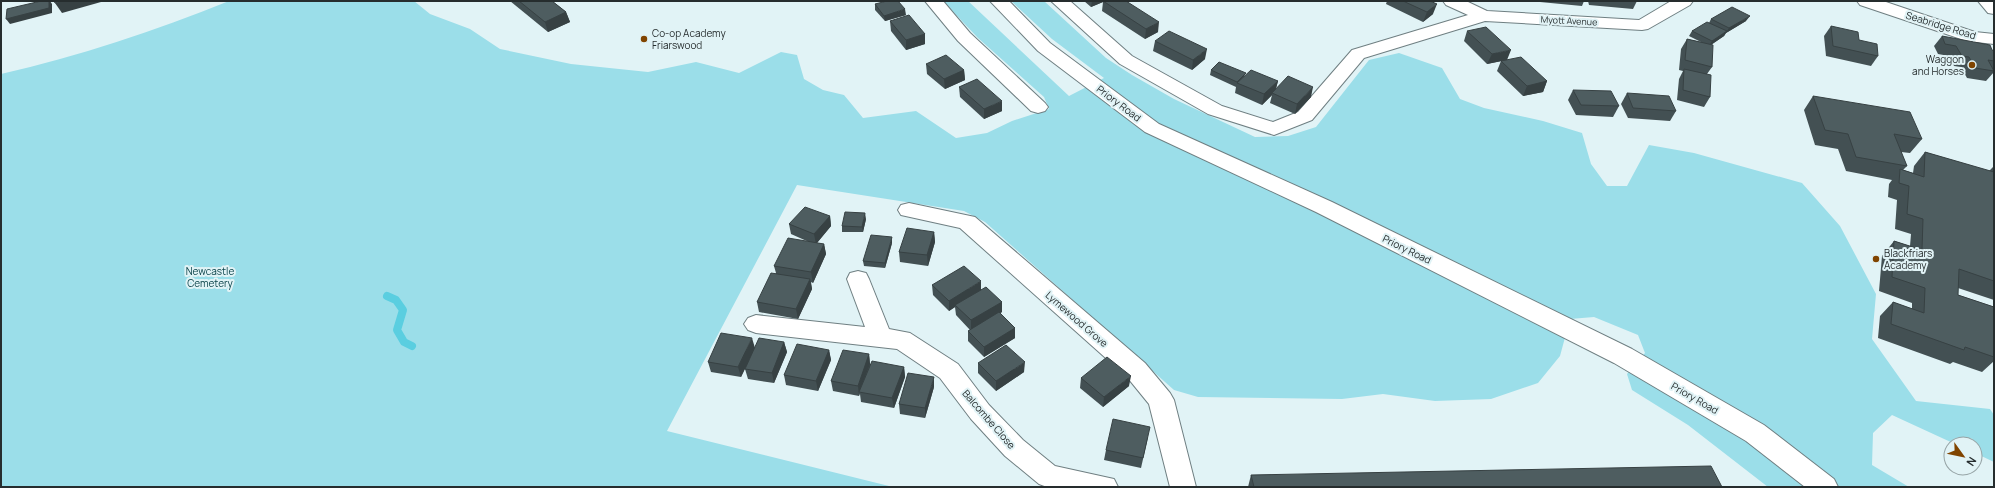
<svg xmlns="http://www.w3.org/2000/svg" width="1995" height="488" viewBox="0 0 1995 488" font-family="Manrope,sans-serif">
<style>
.green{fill:#9bdee9}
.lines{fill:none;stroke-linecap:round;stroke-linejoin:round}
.stream{stroke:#5acee0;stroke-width:8}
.minor-casing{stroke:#6f7f82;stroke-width:2}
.secondary-casing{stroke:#6f7f82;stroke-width:2}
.primary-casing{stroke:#6f7f82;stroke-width:2}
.trunk-casing{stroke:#6f7f82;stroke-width:2}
.minor{fill:#fff;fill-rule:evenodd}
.secondary{fill:#fff;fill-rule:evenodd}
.primary{fill:#fff;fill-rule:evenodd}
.trunk{fill:#fff;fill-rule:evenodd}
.wall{fill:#435053}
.shaded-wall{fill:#374143}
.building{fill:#4e5d60;stroke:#374143}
.poi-dot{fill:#804400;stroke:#e1f3f6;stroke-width:1.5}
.labels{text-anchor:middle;stroke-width:4;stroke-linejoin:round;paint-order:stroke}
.far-street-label{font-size:9px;fill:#262d2e;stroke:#e1f3f6}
.street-label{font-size:10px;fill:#262d2e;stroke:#e1f3f6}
.poi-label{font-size:10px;fill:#262d2e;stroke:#e1f3f6;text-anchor:start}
.park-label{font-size:10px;fill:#053e45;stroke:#e1f3f6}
</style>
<rect width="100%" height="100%" fill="#e1f3f6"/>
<path class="green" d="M229,1H414L430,14L470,29L500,49L571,64L648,72L696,62L739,73L781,52L797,55L804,79L823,90L844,95L863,118L916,111L956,138L987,133L1012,121L1049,109L1044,97L978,38L943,1H968L1069,96L1104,78L1052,39L1011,1H1044L1106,58L1132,75L1174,99L1255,137L1288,136L1316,127L1369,60L1399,53L1442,68L1460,99L1484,108L1543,121L1582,133L1591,164L1607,186H1627L1649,145L1694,153L1802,183L1840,226L1876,294L1872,339L1916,401L1990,409L1994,415V462L1975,453V444H1955L1892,415L1873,433L1872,465L1909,487H1768L1688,425L1632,390L1627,374L1645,353L1638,335L1594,317L1570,319L1560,356L1538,383L1491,399L1435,401L1383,394L1342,399L1198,397L1174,390L985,222L964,211L797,185L667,431L893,487H1V74C79,56 155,31 229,1Z"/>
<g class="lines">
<polyline class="stream" points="387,296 396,300 403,310 397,330 404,342 412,346"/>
<defs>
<g id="minor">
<polygon points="925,1 943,1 970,33 1045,103 1048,107 1045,111 1038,113 1031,111 958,41"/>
<polygon points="1051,1 1070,1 1132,56 1222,106 1273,122 1298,112 1352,50 1468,15 1446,5 1443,1 1466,1 1487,11 1639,20 1671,1 1693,1 1690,5 1648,29 1642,30 1485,21 1364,58 1312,120 1274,135 1208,114 1120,64"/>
<polygon points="909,203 975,217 1145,363 1170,393 1174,400 1196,487 1170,487 1149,404 1127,377 960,228 901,215 898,210 901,205"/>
<polygon points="858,271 866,273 869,279 889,329 910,333 958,364 989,405 1023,440 1055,466 1114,479 1118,487 1047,487 1039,484 1005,456 971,419 940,378 897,349 756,333 748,330 744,324 748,318 756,315 865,327 847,279 850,273"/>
</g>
<polygon id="secondary" points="1857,1 1883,1 1975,32 1994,34 1994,44 1967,41 1860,5"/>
<polygon id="primary" points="1978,1 1994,1 1994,14 1988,13"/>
<polygon id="trunk" points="990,1 1009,1 1050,43 1159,124 1332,202 1632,349 1764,425 1834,479 1838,487 1805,487 1746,441 1614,363 1316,212 1145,132 1038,51"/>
</defs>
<use href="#minor" class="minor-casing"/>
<use href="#secondary" class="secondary-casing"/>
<use href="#primary" class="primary-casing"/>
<use href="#trunk" class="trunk-casing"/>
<use href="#minor" class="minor"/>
<use href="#secondary" class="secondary"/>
<use href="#primary" class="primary"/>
<use href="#trunk" class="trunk"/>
</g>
<g class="wall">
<polygon points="510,1 552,1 566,12 570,22 548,32"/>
<polygon points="1084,1 1126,1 1158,32 1145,39 1102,11 1103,2 1091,7"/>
<polygon points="1387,1 1430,1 1433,14 1423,22 1386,4"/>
<polygon points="1540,1 1584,1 1582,6 1540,2"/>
<polygon points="1588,1 1637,1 1633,9 1589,5"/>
<polygon points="875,4 906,15 885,21 875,10"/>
<polygon points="1711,19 1746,21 1726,33 1724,36 1711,45 1712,67 1707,74 1710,97 1704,107 1677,100 1679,79 1683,71 1679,70 1681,49 1687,39 1701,42 1689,36 1692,31 1709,23"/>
<polygon points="890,21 925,34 925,44 906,50 891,31"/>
<polygon points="1831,26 1859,40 1878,56 1871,66 1826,56 1824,36"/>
<polygon points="1467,31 1507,60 1547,81 1543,92 1523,96 1497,71 1501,61 1487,64 1464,41"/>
<polygon points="1942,36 1994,51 1994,72 1986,81 1967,78 1961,67 1954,66 1949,56 1938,54 1934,46"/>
<polygon points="1155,41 1205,59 1192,70 1153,51"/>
<polygon points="926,64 964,70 965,80 945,89 927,74"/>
<polygon points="1211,70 1278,81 1276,89 1311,97 1295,114 1270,103 1272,95 1262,105 1235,93 1236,87 1210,75"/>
<polygon points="959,87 1002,111 984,119 960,97"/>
<polygon points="1573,90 1619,106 1613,117 1576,115 1568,100"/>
<polygon points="1627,93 1676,111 1670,121 1628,118 1621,104"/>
<polygon points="1813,96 1922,139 1910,153 1901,152 1907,166 1903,170 1913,173 1914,166 1925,152 1989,171 1994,166 1994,300 1958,288 1958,295 1994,307 1994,361 1982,372 1953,362 1950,364 1878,338 1880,316 1893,302 1912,309 1912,303 1879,291 1882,256 1894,241 1910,246 1911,234 1895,229 1897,200 1888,197 1889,184 1892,180 1846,171 1838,149 1815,145 1804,110"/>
<polygon points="830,216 831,226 817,243 824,244 826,254 813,283 811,282 812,289 798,319 759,312 757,302 776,273 774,266 809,242 791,234 789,224"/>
<polygon points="866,219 863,232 842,232 842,226"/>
<polygon points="934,232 935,242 928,266 900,262 899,252"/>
<polygon points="892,243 885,268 864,266 863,261"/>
<polygon points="932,285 981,290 1002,302 1002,312 1000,313 1015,328 1015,338 984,357 968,341 968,331 970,330 956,315 955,307 949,311 933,295"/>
<polygon points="784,342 787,352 774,383 748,379 745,369 753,352 741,377 711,372 708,362 755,348"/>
<polygon points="829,350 831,360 818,391 786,385 784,375"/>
<polygon points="869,354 870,364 904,367 905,377 894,408 861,402 860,394 859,396 833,391 831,381"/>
<polygon points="978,363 1024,372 996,391 978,373"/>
<polygon points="1081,378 1129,386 1103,407 1080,388"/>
<polygon points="934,387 925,418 900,414 899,404"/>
<polygon points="1148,437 1141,468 1104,460 1106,450"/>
<polygon points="1251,475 1722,487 1248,487"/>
</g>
<g class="shaded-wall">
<polygon points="49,1 50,1 52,4 52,13 10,24 6,19"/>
<polygon points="62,1 101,1 101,2 62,13 55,3"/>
<polygon points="1092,1 1103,1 1103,2 1091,7"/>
<polygon points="1437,4 1433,14 1423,22 1427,12"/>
<polygon points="905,9 906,15 885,21 884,16"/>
<polygon points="566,12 570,22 548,32 545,22"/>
<polygon points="1,14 2,16 1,22"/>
<polygon points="1750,16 1746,21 1726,33 1724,36 1709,46 1712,41 1727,31 1729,28"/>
<polygon points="1159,22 1158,32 1145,39 1146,29"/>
<polygon points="925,34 925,44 906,50 906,40"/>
<polygon points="1207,49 1205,59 1192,70 1193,60"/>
<polygon points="1511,50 1507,60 1487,64 1492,54"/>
<polygon points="964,70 965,80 945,89 944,79"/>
<polygon points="1278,81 1275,91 1272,93 1272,95 1262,105 1264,94"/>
<polygon points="1547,81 1543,92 1523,96 1527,86"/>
<polygon points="1313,87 1311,97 1295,114 1297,104"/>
<polygon points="1002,101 1002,111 984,119 984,109"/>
<polygon points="865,213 866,219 863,232 862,227"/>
<polygon points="830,216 831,226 816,244 814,234"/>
<polygon points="934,232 935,242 928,266 927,255"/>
<polygon points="892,237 892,243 885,268 885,263"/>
<polygon points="824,244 826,254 813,283 811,272"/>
<polygon points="810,279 812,289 798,319 796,309"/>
<polygon points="981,281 981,291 955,305 955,307 949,311 949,301"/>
<polygon points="1002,302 1002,312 971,331 971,320"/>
<polygon points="1015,328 1015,338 984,357 984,347"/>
<polygon points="752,338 755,348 741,377 738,367"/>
<polygon points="784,342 787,352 774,383 772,373"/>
<polygon points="829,350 831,360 818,391 816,381"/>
<polygon points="869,354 870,364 859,392 859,396 858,386"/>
<polygon points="1025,362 1024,372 996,391 996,381"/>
<polygon points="904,367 905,377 894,408 892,398"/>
<polygon points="1131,376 1129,386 1103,407 1104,397"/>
<polygon points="934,377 934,387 925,418 925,408"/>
</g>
<g class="building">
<polygon points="41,1 49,1 49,8 6,19 7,9"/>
<polygon points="54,1 62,1 55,3"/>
<polygon points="519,1 552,1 566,12 545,22"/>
<polygon points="887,1 898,1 905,9 884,16 875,4"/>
<polygon points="1103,1 1126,1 1159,22 1146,29"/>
<polygon points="1403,1 1430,1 1437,4 1427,12"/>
<polygon points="1732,7 1750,16 1729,28 1711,19"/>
<polygon points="909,15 925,34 906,40 890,21"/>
<polygon points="1707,22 1727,31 1712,41 1692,31"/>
<polygon points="1831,26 1858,32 1859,40 1877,44 1878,56 1833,46"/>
<polygon points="1486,27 1511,50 1492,54 1467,31"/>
<polygon points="1169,31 1207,49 1193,60 1155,41"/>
<polygon points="1942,36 1990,45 1992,50 1994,51 1994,61 1988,60 1994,71 1975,68 1969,57 1962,56 1956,46 1945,44"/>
<polygon points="1687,39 1713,45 1712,67 1685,60"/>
<polygon points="946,55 964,70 944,79 926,64"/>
<polygon points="1521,57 1547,81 1527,86 1501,61"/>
<polygon points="1219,62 1246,73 1237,82 1211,70"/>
<polygon points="1684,69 1711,75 1710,97 1683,90"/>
<polygon points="1251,70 1278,81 1264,94 1237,83"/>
<polygon points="1288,76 1313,87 1297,104 1272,93"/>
<polygon points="977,79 1002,101 984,109 959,87"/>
<polygon points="1573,90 1611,91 1619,106 1581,105"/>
<polygon points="1627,93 1669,96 1676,111 1633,108"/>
<polygon points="1813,96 1910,112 1922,139 1894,134 1907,166 1856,157 1848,134 1825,130"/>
<polygon points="1925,152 1994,172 1994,281 1959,269 1958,295 1994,307 1994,357 1965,347 1964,350 1891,324 1893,302 1924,313 1925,288 1892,277 1894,241 1922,250 1923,219 1907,214 1909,186 1899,183 1900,169 1924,177"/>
<polygon points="805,207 830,216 814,234 789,224"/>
<polygon points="845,212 865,213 862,227 842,226"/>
<polygon points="907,228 934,232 927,255 899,252"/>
<polygon points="871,235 892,237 885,263 863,261"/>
<polygon points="788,238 824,244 811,272 774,266"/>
<polygon points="964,266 981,281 949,301 932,285"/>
<polygon points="771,273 810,279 796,309 757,302"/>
<polygon points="986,287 1002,302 971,320 955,305"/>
<polygon points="999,312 1015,328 984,347 968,331"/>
<polygon points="721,333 752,338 738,367 708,362"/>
<polygon points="759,338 784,342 772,373 745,369"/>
<polygon points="797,344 829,350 816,381 784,375"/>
<polygon points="1006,345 1025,362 996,381 978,363"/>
<polygon points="843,350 869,354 858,386 831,381"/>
<polygon points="1107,357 1131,376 1104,397 1081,378"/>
<polygon points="872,361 904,367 892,398 859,392"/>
<polygon points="908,373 934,377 925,408 899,404"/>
<polygon points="1113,419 1150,427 1143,458 1106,450"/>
<polygon points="1711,466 1722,487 1254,487 1251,475"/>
</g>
<g class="poi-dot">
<circle cx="644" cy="39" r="4"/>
<circle cx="1972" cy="65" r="4"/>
<circle cx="1876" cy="259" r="4"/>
</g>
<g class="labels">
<g class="far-street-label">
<text transform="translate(1569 21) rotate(3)" y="3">Myott Avenue</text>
</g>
<g class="street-label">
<text transform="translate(1941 25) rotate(17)" y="4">Seabridge Road</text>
<text transform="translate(1119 103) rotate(37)" y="4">Priory Road</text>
<text transform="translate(1407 249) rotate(26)" y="4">Priory Road</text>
<text transform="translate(1077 319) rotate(41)" y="4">Lymewood Grove</text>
<text transform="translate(1695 398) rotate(30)" y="4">Priory Road</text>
<text transform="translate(989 419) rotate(49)" y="4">Balcombe Close</text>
</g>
<g class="poi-label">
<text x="652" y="37">Co-op Academy<tspan x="652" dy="12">Friarswood</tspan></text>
<text x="1964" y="63" text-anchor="end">Waggon<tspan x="1964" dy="12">and Horses</tspan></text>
<text x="1884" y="257">Blackfriars<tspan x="1884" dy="12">Academy</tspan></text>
</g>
<g class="park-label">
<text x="210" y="275">Newcastle<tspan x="210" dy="12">Cemetery</tspan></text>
</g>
</g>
<rect width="1995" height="488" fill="none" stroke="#262d2e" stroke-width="4"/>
<g transform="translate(1963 456) rotate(123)"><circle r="19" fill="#e1f3f6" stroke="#96a4a6"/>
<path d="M0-3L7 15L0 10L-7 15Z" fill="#804400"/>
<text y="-6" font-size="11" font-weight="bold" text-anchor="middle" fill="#262d2e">N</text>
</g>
</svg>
